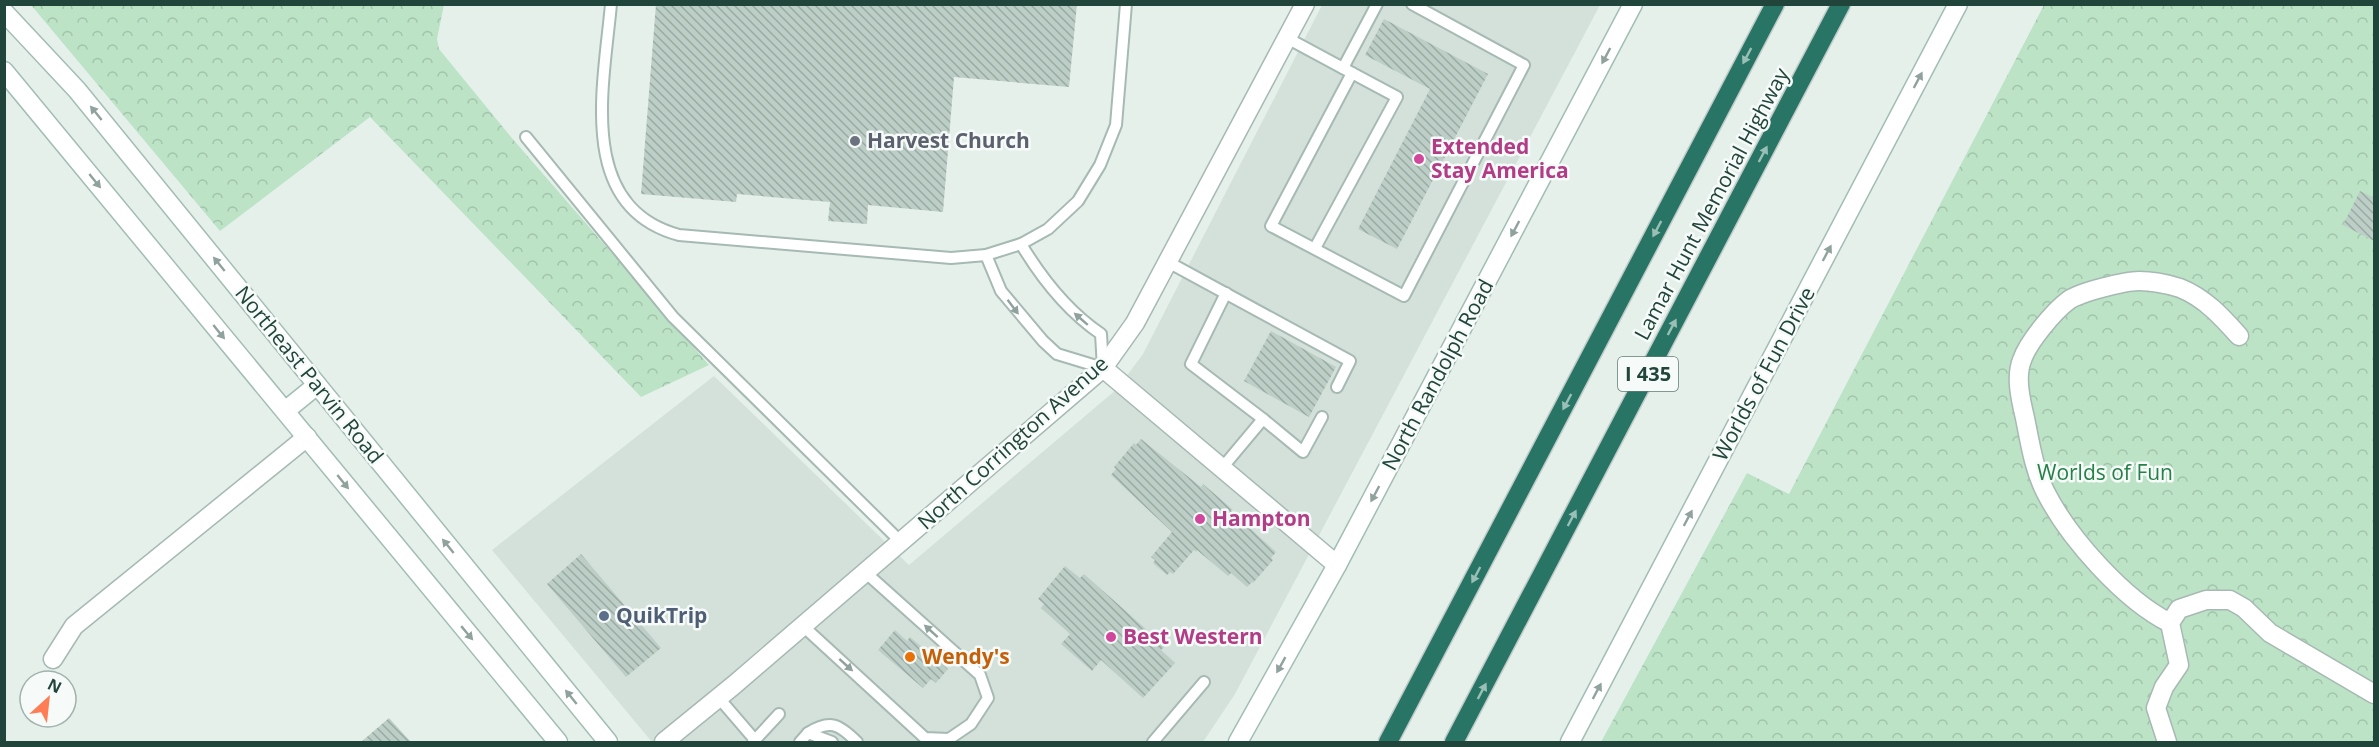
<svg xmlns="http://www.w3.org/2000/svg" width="2379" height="747" viewBox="0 0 2379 747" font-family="'Open Sans',sans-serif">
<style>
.built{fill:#d3e1da}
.forest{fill:url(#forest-crowns)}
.building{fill:url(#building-back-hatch)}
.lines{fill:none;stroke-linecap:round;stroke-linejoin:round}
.service-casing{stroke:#a6b9b3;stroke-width:14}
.minor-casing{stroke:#a6b9b3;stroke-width:21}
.secondary-casing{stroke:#a2bdb3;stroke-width:21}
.motorway-casing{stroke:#c1cbc8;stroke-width:21}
.service{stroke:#fff;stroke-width:10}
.minor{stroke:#fff;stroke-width:18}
.secondary{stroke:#fff;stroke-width:18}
.motorway{stroke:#297565;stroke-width:18}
.oneway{fill:#90a29d}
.oneway2{fill:#9abfb6}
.worship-dot{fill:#6b7280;stroke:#f6fbf9;stroke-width:2}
.hotel-dot{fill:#d1479c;stroke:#f6fbf9;stroke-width:2}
.service-dot{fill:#5c6f8a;stroke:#f6fbf9;stroke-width:2}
.food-dot{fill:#e8710a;stroke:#f6fbf9;stroke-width:2}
.labels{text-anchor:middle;stroke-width:5;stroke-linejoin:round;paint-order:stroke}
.shield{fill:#f6fbf9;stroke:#617c74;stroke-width:1.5}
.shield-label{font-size:20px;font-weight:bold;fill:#21453b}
.worship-label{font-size:21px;font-weight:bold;fill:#5b616d;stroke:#f6fbf9;text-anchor:start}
.hotel-label{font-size:21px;font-weight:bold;fill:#b23c85;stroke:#f6fbf9;text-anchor:start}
.street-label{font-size:21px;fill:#21453b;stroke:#f6fbf9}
.park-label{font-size:21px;fill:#268149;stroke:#f6fbf9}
.service-label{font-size:21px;font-weight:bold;fill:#4e5e75;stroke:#f6fbf9;text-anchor:start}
.food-label{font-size:21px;font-weight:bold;fill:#c56008;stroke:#f6fbf9;text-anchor:start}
</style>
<defs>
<pattern id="forest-crowns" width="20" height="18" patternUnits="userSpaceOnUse" patternTransform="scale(1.5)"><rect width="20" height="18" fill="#bce3c6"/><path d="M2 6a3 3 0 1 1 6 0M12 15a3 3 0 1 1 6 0" fill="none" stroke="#a1c4ab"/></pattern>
<pattern id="building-back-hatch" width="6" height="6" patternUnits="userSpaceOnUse" patternTransform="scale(1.5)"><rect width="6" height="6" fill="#bdcec7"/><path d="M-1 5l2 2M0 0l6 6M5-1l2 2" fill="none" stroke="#99a9a3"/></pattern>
</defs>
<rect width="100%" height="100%" fill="#e5f0eb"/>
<polygon class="built" points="1322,5 1600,5 1235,694 1203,742 652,742 492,550 714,376 909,565 1117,389 1143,354"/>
<g class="forest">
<polygon points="31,5 444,5 437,39 439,49 511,137 709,365 641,397 370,117 220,231"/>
<polygon points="2044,5 2374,5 2374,742 1601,742 1747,473 1789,494"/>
</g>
<g class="building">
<polygon points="656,4 1077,4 1069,87 954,77 943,212 868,205 867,224 828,221 830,202 737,194 736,202 641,194"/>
<polygon points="1384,19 1488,74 1397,249 1358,229 1430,89 1365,55"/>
<polygon points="2360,191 2374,198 2374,241 2343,225"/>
<polygon points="1271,331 1336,367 1309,417 1244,381"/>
<polygon points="1141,439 1201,487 1203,484 1232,509 1231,511 1276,552 1271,558 1273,560 1253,583 1252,582 1247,587 1231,573 1228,576 1197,550 1196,552 1194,550 1173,574 1170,572 1167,575 1153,563 1155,560 1151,557 1172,532 1111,475 1116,469 1114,467 1134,443 1136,445"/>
<polygon points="581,554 661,648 626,677 547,584"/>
<polygon points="1065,566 1080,578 1084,574 1165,646 1161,650 1175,663 1143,698 1101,660 1092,671 1061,644 1070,634 1041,608 1044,604 1038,599"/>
<polygon points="895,630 907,641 910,637 948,669 936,683 931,679 923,688 878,650"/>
<polygon points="389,718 411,742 361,742"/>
</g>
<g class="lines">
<defs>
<g id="service">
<path d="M611,4C604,84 575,207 679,235L951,258L986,255L1021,244L1048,229L1078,201L1100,165L1116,125L1126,4"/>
<polyline points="1287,38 1352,73 1271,226 1404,296 1524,65 1412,4"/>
<polyline points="1343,68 1377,4"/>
<polyline points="526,137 673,317 901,542"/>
<polyline points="1315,248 1397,97 1352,73"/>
<path d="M986,255L1001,291L1043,341L1057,354L1103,368L1101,334C1067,311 1042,279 1021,244"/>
<polyline points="1168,262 1350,361 1337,387"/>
<polyline points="1226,293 1191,364 1263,419"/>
<polyline points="1222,468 1263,419 1303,452 1322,417"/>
<polyline points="803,626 925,738 949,739 971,724 988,698 980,675 865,572"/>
<polyline points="718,697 755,740 753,742"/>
<path d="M808,733C830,719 839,724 857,742"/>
<polyline points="755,740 779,714"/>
<polyline points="800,742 808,733 832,742"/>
<polyline points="1153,742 1204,682"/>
</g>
<g id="minor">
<polyline points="1103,368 1337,565"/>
<path d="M2170,623C2124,600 2069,538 2046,493C2034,470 2030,443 2025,418C2021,401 2015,377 2022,360C2028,342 2054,311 2069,300C2081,292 2125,281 2139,281C2152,281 2167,284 2180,288C2205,298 2222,317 2239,336"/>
<polyline points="53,659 74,626 307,437"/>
<polyline points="664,742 734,685 1103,368 1135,323 1305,4"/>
<polyline points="2167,742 2156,708 2164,687 2179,665 2170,623 2179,609 2206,600 2230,600 2244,608 2270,633 2374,694"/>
</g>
<g id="secondary">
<polyline points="4,12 77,90 608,742"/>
<polyline points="4,71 558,742"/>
<polyline points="285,411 317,385"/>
<polyline points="1238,742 1337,565 1633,4"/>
<polyline points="1570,742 1958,4"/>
</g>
<g id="motorway">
<polyline points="1388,742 1775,4"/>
<polyline points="1454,742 1841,4"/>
</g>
</defs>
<use href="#service" class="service-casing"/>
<use href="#minor" class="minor-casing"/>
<use href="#secondary" class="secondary-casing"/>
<use href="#motorway" class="motorway-casing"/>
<use href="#service" class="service"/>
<use href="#minor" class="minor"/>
<use href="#secondary" class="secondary"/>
<use href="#motorway" class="motorway"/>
</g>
<defs><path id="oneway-solid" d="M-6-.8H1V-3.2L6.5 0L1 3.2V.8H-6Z" transform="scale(1.5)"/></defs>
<g class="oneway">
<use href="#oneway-solid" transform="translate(1606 56) rotate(118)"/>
<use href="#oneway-solid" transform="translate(1918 80) rotate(-62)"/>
<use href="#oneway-solid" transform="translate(96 113) rotate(-129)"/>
<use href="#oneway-solid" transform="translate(95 181) rotate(51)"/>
<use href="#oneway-solid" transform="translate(1515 229) rotate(118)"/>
<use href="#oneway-solid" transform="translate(1827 253) rotate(-62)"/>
<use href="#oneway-solid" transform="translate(219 264) rotate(-129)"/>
<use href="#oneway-solid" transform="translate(1013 307) rotate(53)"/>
<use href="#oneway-solid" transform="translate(1081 319) rotate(-139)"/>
<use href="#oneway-solid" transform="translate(219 332) rotate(51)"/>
<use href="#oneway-solid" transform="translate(343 482) rotate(51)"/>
<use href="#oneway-solid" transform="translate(1375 494) rotate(118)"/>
<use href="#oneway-solid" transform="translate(1688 518) rotate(-62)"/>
<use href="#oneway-solid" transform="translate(448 546) rotate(-129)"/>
<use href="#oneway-solid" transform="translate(931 631) rotate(-138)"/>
<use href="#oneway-solid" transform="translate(467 633) rotate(50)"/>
<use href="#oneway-solid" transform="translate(846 665) rotate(42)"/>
<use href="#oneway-solid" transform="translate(1281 665) rotate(119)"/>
<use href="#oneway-solid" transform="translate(1597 691) rotate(-62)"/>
<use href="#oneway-solid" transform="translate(571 697) rotate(-129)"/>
</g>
<g class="oneway2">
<use href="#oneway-solid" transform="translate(1747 56) rotate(118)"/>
<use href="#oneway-solid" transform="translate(1763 154) rotate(-62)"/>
<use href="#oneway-solid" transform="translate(1657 229) rotate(118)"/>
<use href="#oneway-solid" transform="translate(1672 327) rotate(-62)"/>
<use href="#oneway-solid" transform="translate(1567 402) rotate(118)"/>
<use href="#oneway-solid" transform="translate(1572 518) rotate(-62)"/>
<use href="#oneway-solid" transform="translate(1476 575) rotate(118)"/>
<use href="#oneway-solid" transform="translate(1482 691) rotate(-62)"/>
</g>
<circle class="worship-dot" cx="855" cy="141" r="6"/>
<g class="hotel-dot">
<circle cx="1419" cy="159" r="6"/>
<circle cx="1200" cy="519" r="6"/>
<circle cx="1111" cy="637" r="6"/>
</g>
<circle class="service-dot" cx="604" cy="616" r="6"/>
<circle class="food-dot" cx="910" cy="657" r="6"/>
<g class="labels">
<rect class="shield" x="1618" y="357" width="60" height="34" rx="4.5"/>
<g class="shield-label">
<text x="1648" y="381">I 435</text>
</g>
<g class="worship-label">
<text x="867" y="148">Harvest Church</text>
</g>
<g class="hotel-label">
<text x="1431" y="154">Extended<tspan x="1431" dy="24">Stay America</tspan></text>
<text x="1212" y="526">Hampton</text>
<text x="1123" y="644">Best Western</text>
</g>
<g class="street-label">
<text transform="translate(1712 204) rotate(-62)" y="7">Lamar Hunt Memorial Highway</text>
<text transform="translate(1764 374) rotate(-62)" y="7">Worlds of Fun Drive</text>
<text transform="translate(309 375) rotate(51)" y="7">Northeast Parvin Road</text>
<text transform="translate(1438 375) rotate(-62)" y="7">North Randolph Road</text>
<text transform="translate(1013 443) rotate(-42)" y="7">North Corrington Avenue</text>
</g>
<g class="park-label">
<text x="2105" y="480">Worlds of Fun</text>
</g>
<g class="service-label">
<text x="616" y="623">QuikTrip</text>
</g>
<g class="food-label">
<text x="922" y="664">Wendy's</text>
</g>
</g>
<rect width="2379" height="747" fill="none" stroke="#21453b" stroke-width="12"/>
<g transform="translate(48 699) rotate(27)"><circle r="28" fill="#f6fbf9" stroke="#a1b2ad" stroke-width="1.5"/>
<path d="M0-4.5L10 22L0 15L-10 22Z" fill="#ff7d54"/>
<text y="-9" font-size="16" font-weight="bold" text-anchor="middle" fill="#21453b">N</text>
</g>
</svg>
